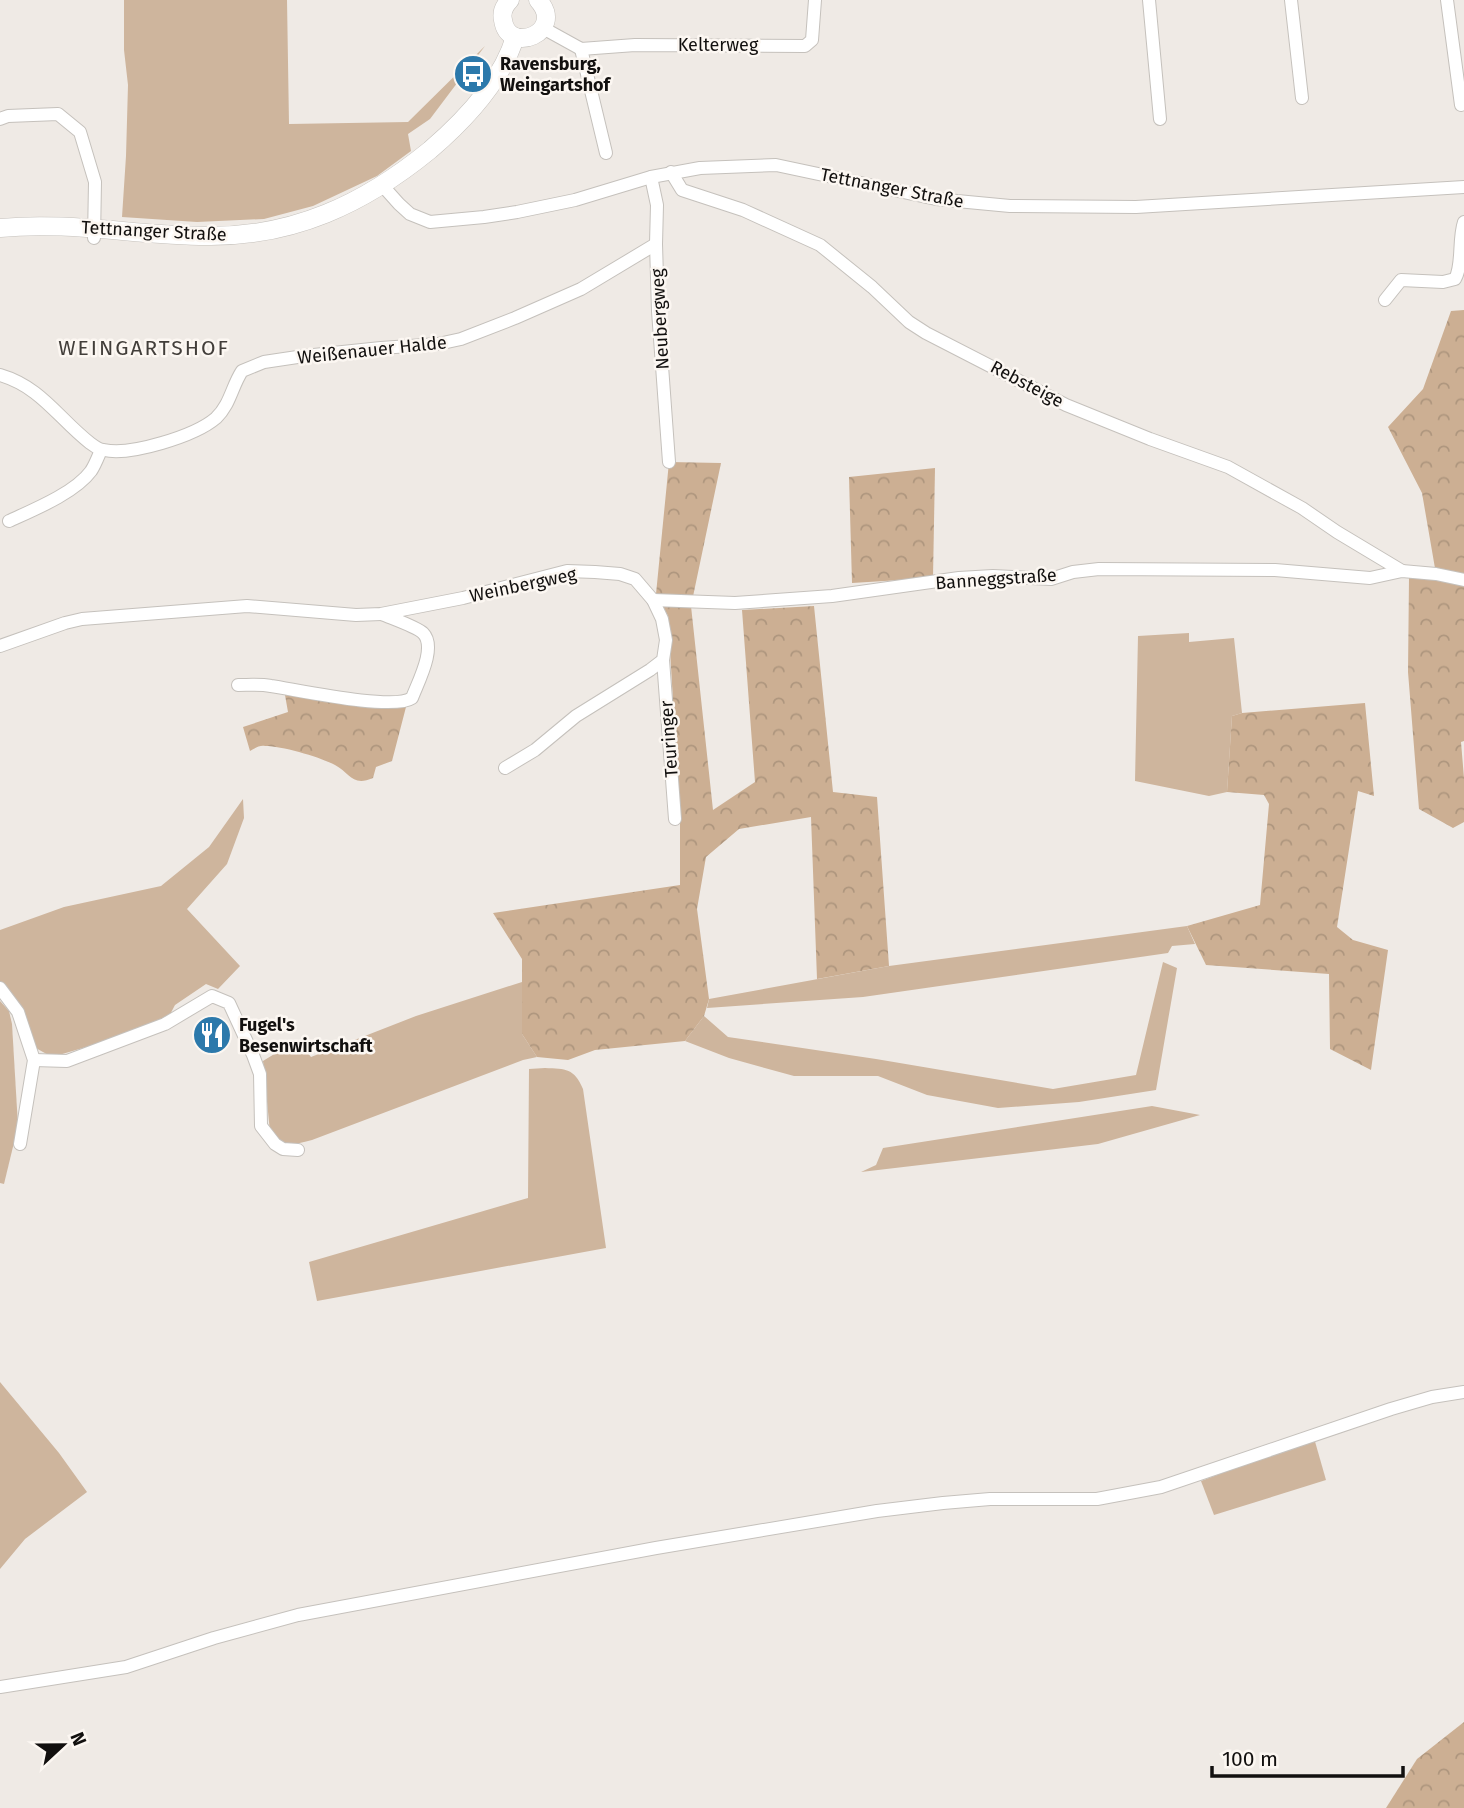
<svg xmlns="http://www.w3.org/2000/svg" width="1464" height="1808" viewBox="0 0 1464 1808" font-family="'Fira Sans',sans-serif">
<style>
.grass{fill:#ceb59d}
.forest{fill:url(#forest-crowns)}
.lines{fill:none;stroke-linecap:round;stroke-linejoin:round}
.street-casing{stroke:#c5c1bc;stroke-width:14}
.secondary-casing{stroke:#c5c1bc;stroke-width:19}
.street{stroke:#fff;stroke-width:12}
.secondary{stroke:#fff;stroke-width:18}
.labels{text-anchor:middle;stroke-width:5;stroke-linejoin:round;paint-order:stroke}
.street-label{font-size:18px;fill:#12100f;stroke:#fcf7f2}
.poi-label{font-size:18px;font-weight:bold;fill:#12100f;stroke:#fcf7f2;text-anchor:start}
.quarter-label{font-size:21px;letter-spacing:2px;fill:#423e3a;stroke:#fcf7f2}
</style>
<defs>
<pattern id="forest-crowns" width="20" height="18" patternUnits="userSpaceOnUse" patternTransform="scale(1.75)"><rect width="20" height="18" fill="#ccaf93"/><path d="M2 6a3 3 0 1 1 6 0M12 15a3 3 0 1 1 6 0" fill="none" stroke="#ae967e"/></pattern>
</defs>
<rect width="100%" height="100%" fill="#efeae5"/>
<g class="grass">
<polygon points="124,0 287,0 289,124 408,122 485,46 430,119 408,134 411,151 377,176 313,206 264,219 197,222 122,217 126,156 128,85 124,50"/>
<polygon points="1189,633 1189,642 1234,638 1242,713 1232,716 1227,792 1209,796 1135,781 1138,636"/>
<polygon points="243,799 244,818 227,864 187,909 240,966 218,989 206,984 175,1005 165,1024 52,1057 34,1047 23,1008 0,982 0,930 64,907 161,886 209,847"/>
<polygon points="1187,926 1195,944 1172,946 1168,953 863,997 707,1008 709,999 889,966"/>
<polygon points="1163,962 1177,968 1156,1090 1079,1102 998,1108 927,1095 878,1076 794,1076 729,1058 685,1041 704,1016 728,1037 876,1059 1053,1089 1136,1075"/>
<path d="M522,982V1034L537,1057L523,1060L312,1140C293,1145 284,1148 270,1132L263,1061L297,1040L311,1057L416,1016Z"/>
<polygon points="0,1001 9,1011 12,1024 18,1126 4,1184 0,1183"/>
<path d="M545,1068C566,1069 574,1068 583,1089L606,1248L317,1301L309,1262L528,1198L529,1069Z"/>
<polygon points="1152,1106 1200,1115 1098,1144 861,1172 876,1165 883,1148"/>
<polygon points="0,1382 59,1453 87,1492 25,1539 0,1569"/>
<polygon points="1314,1438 1326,1480 1214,1515 1201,1481"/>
</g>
<g class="forest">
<polygon points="1464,310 1464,741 1461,742 1464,778 1464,822 1453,828 1419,809 1408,672 1409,578 1436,574 1422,493 1388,427 1423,389 1451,311"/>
<polygon points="669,462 721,463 691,606 713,810 755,782 742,610 814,606 833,792 877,797 889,966 817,979 811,817 739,829 706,857 697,909 709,999 704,1016 685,1041 595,1050 568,1060 537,1057 522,1034 522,959 493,913 680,885 680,819 668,616 656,594"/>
<polygon points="935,468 933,578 852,583 849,477"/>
<path d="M285,695L366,706L406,707L392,761L376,767L373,778C352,787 350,773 335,765C320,757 282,746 265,746C260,745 255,748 250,751L243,727L288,712Z"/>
<polygon points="1365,703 1374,796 1358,791 1337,927 1353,940 1388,950 1371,1070 1330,1049 1329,974 1206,965 1187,926 1260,905 1269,804 1264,795 1227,792 1232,716 1242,713"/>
<polygon points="1464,1722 1464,1808 1386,1808 1417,1759"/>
</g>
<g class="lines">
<defs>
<g id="street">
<polyline points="1149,0 1160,119"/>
<polyline points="1291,0 1302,98"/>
<polyline points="1447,0 1461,105"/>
<polyline points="543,28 581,49 635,45 805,46 812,40 815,0"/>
<polyline points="581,49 606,153"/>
<polyline points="0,119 8,116 58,114 80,132 95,182 94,238"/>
<polyline points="671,172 682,190 743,210 820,245 872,287 909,322 926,333 1066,405 1150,439 1228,467 1302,508 1337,532 1402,571"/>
<polyline points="651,177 657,205 656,244 658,311 669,462"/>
<polyline points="382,185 399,204 410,214 430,222 484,217 517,212 575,200 651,177 700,168 776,165 936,199 1010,206 1136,207 1464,187"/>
<path d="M1385,300L1401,280L1443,282L1455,279C1463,265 1458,240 1464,222"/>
<path d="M0,375C41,387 58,418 90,443C94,446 99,450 104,450C130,456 195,436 216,418C230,405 232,386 242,371L264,362L304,356L381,348L438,344L461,339L515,318L581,289L656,244"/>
<path d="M9,521C33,510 75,493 91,471C95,465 98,457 101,450"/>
<polyline points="653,600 735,603 832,596 959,578 993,576 1051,579 1073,572 1099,569 1275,570 1370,578 1402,571 1436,574 1464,580"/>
<polyline points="0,646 65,623 82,619 247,606 356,615 381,614 463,598 567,571 595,572 620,574 635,579 653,600 662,619 666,640 663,660 650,670 576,716 535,750 505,768"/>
<polyline points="663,660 675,819"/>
<path d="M238,685C249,685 260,684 271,686C298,690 393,711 412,698C418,682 437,647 423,633C417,627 391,618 382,614"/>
<polyline points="0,988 18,1012 34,1060 20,1144"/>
<polyline points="34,1060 67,1061 165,1024 212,996 229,1003 253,1055 260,1074 261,1126 275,1144 283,1149 298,1150"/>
<polyline points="0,1687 126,1667 214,1638 298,1615 656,1548 877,1511 943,1503 990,1499 1097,1499 1161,1487 1391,1409 1432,1397 1464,1392"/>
</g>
<g id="secondary">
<path d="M510,0C504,6 501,12 503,20C508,56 567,32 538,0"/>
<path d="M0,228C70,221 137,236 207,236C293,237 364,204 430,150C465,120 502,81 515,37"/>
</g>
</defs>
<use href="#street" class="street-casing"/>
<use href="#secondary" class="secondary-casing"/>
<use href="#street" class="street"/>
<use href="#secondary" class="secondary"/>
</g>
<defs>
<symbol id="bus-disc" viewBox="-11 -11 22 22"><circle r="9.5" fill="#2c79ab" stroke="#fcf7f2"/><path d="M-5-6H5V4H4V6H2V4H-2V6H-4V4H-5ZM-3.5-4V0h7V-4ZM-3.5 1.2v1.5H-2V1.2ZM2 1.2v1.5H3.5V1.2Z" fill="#fff"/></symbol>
<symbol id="restaurant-disc" viewBox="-11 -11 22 22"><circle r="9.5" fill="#2c79ab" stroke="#fcf7f2"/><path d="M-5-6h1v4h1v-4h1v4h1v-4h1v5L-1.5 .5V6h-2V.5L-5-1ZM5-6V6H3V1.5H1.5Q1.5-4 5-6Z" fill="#fff"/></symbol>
</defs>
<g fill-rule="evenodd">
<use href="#bus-disc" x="451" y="52" width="44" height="44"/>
<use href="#restaurant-disc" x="190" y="1013" width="44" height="44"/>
</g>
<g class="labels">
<g class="street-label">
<text x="718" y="51">Kelterweg</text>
<text transform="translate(892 188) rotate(11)" y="6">Tettnanger Straße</text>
<text transform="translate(154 231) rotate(3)" y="6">Tettnanger Straße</text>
<text transform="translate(660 319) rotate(-93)" y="6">Neubergweg</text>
<text transform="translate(372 350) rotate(-6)" y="6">Weißenauer Halde</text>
<text transform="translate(1027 384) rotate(28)" y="6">Rebsteige</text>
<text transform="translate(996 579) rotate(-4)" y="6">Banneggstraße</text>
<text transform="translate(523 585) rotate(-12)" y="6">Weinbergweg</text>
<text transform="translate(669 739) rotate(-94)" y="6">Teuringer</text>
</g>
<g class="poi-label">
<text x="500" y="70">Ravensburg,<tspan x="500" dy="21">Weingartshof</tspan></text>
<text x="239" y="1031">Fugel's<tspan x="239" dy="21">Besenwirtschaft</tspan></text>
</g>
<g class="quarter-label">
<text x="144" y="355">WEINGARTSHOF</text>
</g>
</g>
<g transform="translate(63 1745) rotate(68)" stroke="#fcf7f2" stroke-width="5" paint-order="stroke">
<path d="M0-5L12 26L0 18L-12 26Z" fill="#12100f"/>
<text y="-10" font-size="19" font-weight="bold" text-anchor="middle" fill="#12100f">N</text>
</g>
<path d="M1212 1766v10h191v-10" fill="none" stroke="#12100f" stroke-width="3.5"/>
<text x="1222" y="1766" font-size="21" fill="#12100f" stroke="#fcf7f2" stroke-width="5" paint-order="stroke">100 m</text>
</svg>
